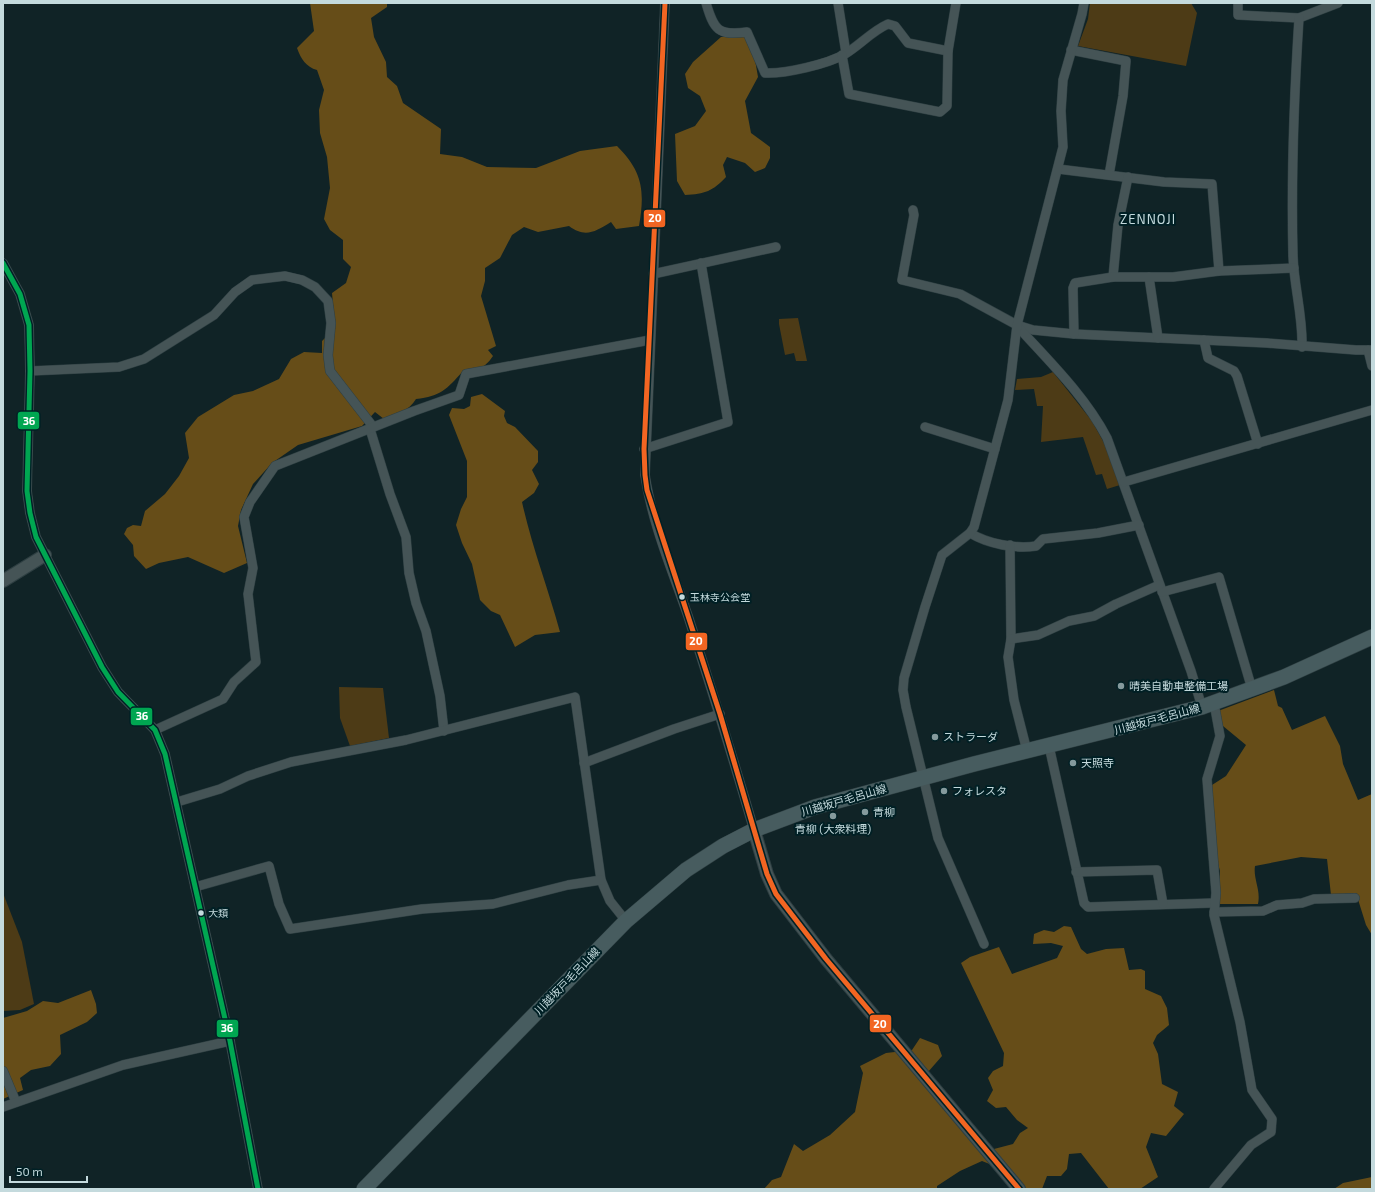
<svg xmlns="http://www.w3.org/2000/svg" width="1375" height="1192" viewBox="0 0 1375 1192" font-family="'Exo 2','Noto Sans JP',sans-serif">
<style>
.green{fill:#4d3b16}
.forest{fill:#664d18}
.lines{fill:none;stroke-linecap:round;stroke-linejoin:round}
.minor-casing{stroke:#2e3f42;stroke-width:10}
.tertiary-casing{stroke:#2e3f42;stroke-width:14}
.primary-casing{stroke:#2e3f42;stroke-width:16}
.minor{stroke:#455456;stroke-width:9}
.tertiary{stroke:#455456;stroke-width:12}
.primary{stroke:#475c5f;stroke-width:15}
.bus-1-casing{stroke:#002025;stroke-width:8}
.bus-2-casing{stroke:#002025;stroke-width:8}
.bus-1{stroke:#f26522;stroke-width:5}
.bus-2{stroke:#00a651;stroke-width:5}
.bus-dot{fill:#c4dadd;stroke:#002025;stroke-width:1.5}
.poi-dot{fill:#859a9d;stroke:#002025;stroke-width:1.5}
.labels{text-anchor:middle;stroke-width:4;stroke-linejoin:round;paint-order:stroke}
.bus-label{font-size:10px;fill:#c4dadd;stroke:#002025;text-anchor:start}
.poi-label{font-size:11px;fill:#c4dadd;stroke:#002025;text-anchor:start}
.street-label{font-size:11px;fill:#c4dadd;stroke:#002025}
.quarter-label{font-size:13px;letter-spacing:1px;fill:#c4dadd;stroke:#002025}
.line-badge{stroke:#002025;stroke-width:1.5}
.badge-label{font-size:11px;text-anchor:middle;font-weight:bold;fill:#fff}
</style>
<rect width="100%" height="100%" fill="#102326"/>
<g class="green">
<polygon points="1090,3 1191,3 1197,13 1186,66 1078,46 1088,19"/>
<polygon points="798,318 807,361 796,361 794,353 785,355 779,324 779,319"/>
<polygon points="1053,372 1092,421 1108,450 1120,485 1107,489 1102,474 1096,475 1083,437 1041,442 1043,406 1037,406 1034,389 1015,390 1017,379 1041,377"/>
<polygon points="339,687 383,688 389,738 350,746 340,718"/>
<polygon points="3,893 22,942 34,1004 20,1010 3,1011"/>
</g>
<g class="forest">
<path d="M310,3H387V7L371,18L374,37L386,62L387,77L397,86L403,103L441,129L440,154L462,157L487,167L536,168L580,151L617,146C643,172 645,191 639,226L616,229L611,222C595,232 585,238 569,226L538,232L524,227L512,235L500,258L485,268V281L481,296L496,346L488,350L493,356C484,369 477,371 463,371C446,390 441,396 416,399C409,411 397,414 384,419L375,412L362,426L298,445L272,463L253,484L241,510L238,526L247,563L224,573L188,557L159,563L146,569L134,556L133,545L124,534L127,528L133,525L141,526L145,511L165,494L179,476L189,458L185,433L198,417L234,395L253,391L279,379L291,359L304,352L322,353V341L335,328L332,293L346,283L351,267L343,259V240L330,230L324,219L330,188L327,157L320,133L319,110L324,90L317,70C306,67 301,59 297,48L314,31Z"/>
<path d="M741,36L745,37L754,54L758,77L745,101L751,133L770,147V158L765,168L755,172L745,163L727,157L723,165L726,177C713,191 705,194 685,195L677,181L675,134L695,126L706,111L700,96L688,88L685,74L693,62L721,37Z"/>
<path d="M482,394L505,411L504,416L507,423L515,427L538,451V462L532,470L539,484L534,493L522,502C532,547 548,588 560,632L535,635L515,647L500,615L491,611L480,600L472,564L462,543L456,525L461,509L467,497V461L449,415L452,408L464,409L470,406L471,397Z"/>
<path d="M1274,690L1278,706L1282,708L1292,730L1325,716L1340,746L1343,764L1358,800L1372,794V935L1366,925L1356,893L1331,895L1327,859L1301,857L1255,866C1253,879 1261,890 1258,904H1218L1220,871L1215,853L1211,801L1212,785L1226,776L1246,745L1223,726L1218,711Z"/>
<polygon points="1064,926 1071,927 1081,949 1087,954 1106,949 1124,948 1129,970 1141,969 1145,971 1145,989 1161,996 1167,1008 1169,1025 1157,1035 1153,1043 1158,1054 1162,1084 1178,1092 1174,1106 1184,1114 1166,1136 1151,1133 1146,1147 1158,1177 1140,1189 1109,1189 1081,1153 1069,1154 1067,1169 1061,1176 1047,1176 1042,1189 1013,1189 992,1165 982,1161 960,1171 937,1186 937,1189 764,1189 772,1180 781,1177 794,1144 803,1151 830,1135 855,1112 863,1073 860,1066 886,1053 912,1050 920,1038 938,1045 942,1056 928,1072 926,1088 946,1108 967,1136 994,1149 1013,1144 1020,1133 1028,1128 1017,1120 1006,1107 996,1108 987,1101 993,1090 988,1078 993,1071 1003,1066 1004,1053 961,963 970,957 999,947 1012,974 1057,958 1063,946 1051,943 1033,944 1034,934 1044,930 1054,932"/>
<polygon points="91,990 96,1004 97,1013 87,1022 60,1035 61,1054 50,1066 31,1070 20,1078 23,1090 3,1099 3,1018 27,1011 43,1001 58,1003"/>
<polygon points="1372,1177 1372,1189 1334,1189 1343,1183"/>
</g>
<g class="lines">
<defs>
<g id="minor">
<path d="M665,3L645,475C652,523 672,570 688,616C711,687 733,758 754,830"/>
<path d="M706,3C714,30 718,36 747,32L765,73C785,74 828,64 845,54C860,45 872,31 888,24L895,26L908,43L948,51"/>
<polyline points="838,3 846,53"/>
<polyline points="1238,3 1238,15 1299,18 1338,3"/>
<path d="M1299,18C1294,97 1291,177 1293,256C1294,287 1303,316 1302,347"/>
<polyline points="1071,50 1126,61 1123,96 1109,175"/>
<polyline points="842,55 849,94 940,112 947,106 948,51 956,3"/>
<polyline points="1058,169 1164,182 1212,184 1219,271"/>
<polyline points="913,210 914,215 902,280 960,294 1017,325 1033,330 1074,334 1267,343 1356,350 1372,350"/>
<polyline points="3,263 20,294 29,325 30,371 27,491 30,513 36,537 102,667 118,692 155,730 165,754 230,1041 258,1189"/>
<polyline points="653,274 776,247"/>
<polyline points="1113,277 1118,225 1128,177"/>
<polyline points="1149,277 1158,338"/>
<path d="M1017,326C1049,361 1085,396 1107,438L1191,671L1202,707"/>
<polyline points="1074,334 1073,288 1075,283 1113,277 1173,277 1219,271 1294,268"/>
<polyline points="1204,340 1208,358 1234,371 1237,376 1258,444"/>
<polyline points="1368,350 1372,366"/>
<polyline points="30,371 119,367 144,359 214,315 235,292 252,280 285,276 302,280 315,287 328,301 331,323 328,355 330,371 371,424 370,429 390,494 406,537 409,573 416,603 426,631 440,696 444,731"/>
<polyline points="925,427 995,449"/>
<polyline points="644,449 728,422 701,263"/>
<polyline points="1124,482 1372,410"/>
<path d="M970,533C988,544 1015,549 1036,546L1043,539L1098,533L1139,525"/>
<polyline points="1010,545 1011,639 1008,657 1014,700 1027,751"/>
<polyline points="1162,592 1219,577 1252,689"/>
<polyline points="1011,639 1038,635 1069,621 1094,616 1116,604 1159,585"/>
<polyline points="155,730 223,699 234,682 256,662 248,594 253,568 244,517 250,502 275,466 414,411 459,395 466,374 650,340"/>
<polyline points="1049,746 1084,903 1088,907 1213,903"/>
<polyline points="584,763 674,729 720,714"/>
<polyline points="177,802 220,789 248,776 291,762 406,740 575,697 601,880 610,901 626,921"/>
<polyline points="1076,872 1157,870 1163,904"/>
<polyline points="195,887 269,866 279,904 290,929 422,909 493,904 568,885 601,880"/>
<polyline points="1214,912 1263,911 1277,905 1302,903 1314,899 1355,898"/>
<polyline points="984,944 938,838 906,707 903,690 904,678 925,607 942,555 970,533 974,527 1008,400 1017,325 1063,147 1061,111 1063,80 1082,14 1084,3"/>
<polyline points="3,1071 16,1102"/>
<polyline points="3,1107 123,1065 230,1041"/>
<polyline points="1214,1189 1251,1145 1271,1132 1272,1119 1252,1090 1240,1022 1214,915 1216,893 1207,779 1220,736 1214,703"/>
</g>
<g id="tertiary">
<polyline points="3,581 45,555"/>
<polyline points="754,830 767,874 776,894 826,959 1019,1189"/>
</g>
<polyline id="primary" points="364,1189 626,921 686,870 723,846 754,830 815,807 974,764 1202,707 1284,677 1372,637"/>
</defs>
<use href="#minor" class="minor-casing"/>
<use href="#tertiary" class="tertiary-casing"/>
<use href="#primary" class="primary-casing"/>
<use href="#minor" class="minor"/>
<use href="#tertiary" class="tertiary"/>
<use href="#primary" class="primary"/>
<defs>
<polyline id="bus-1" points="665,3 644,449 645,475 647,490 720,714 767,874 776,894 826,959 1019,1189"/>
<polyline id="bus-2" points="3,263 20,294 29,325 30,371 27,491 30,513 36,537 102,667 118,692 155,730 165,754 230,1041 258,1189"/>
</defs>
<use href="#bus-1" class="bus-1-casing"/>
<use href="#bus-2" class="bus-2-casing"/>
<use href="#bus-1" class="bus-1"/>
<use href="#bus-2" class="bus-2"/>
</g>
<g class="bus-dot">
<circle cx="682" cy="597" r="3.5"/>
<circle cx="201" cy="913" r="3.5"/>
</g>
<g class="poi-dot">
<circle cx="1121" cy="686" r="4"/>
<circle cx="935" cy="737" r="4"/>
<circle cx="1073" cy="763" r="4"/>
<circle cx="944" cy="791" r="4"/>
<circle cx="865" cy="812" r="4"/>
<circle cx="833" cy="816" r="4"/>
</g>
<g class="labels">
<g class="bus-label">
<text x="690" y="601">玉林寺公会堂</text>
<text x="208" y="917">大類</text>
</g>
<g class="poi-label">
<text x="1129" y="690">晴美自動車整備工場</text>
<text x="943" y="741">ストラーダ</text>
<text x="1081" y="767">天照寺</text>
<text x="952" y="795">フォレスタ</text>
<text x="873" y="816">青柳</text>
<text x="833" y="833" text-anchor="middle">青柳 (大衆料理)</text>
</g>
<g class="street-label">
<text transform="translate(1157 719) rotate(-15)" y="4">川越坂戸毛呂山線</text>
<text transform="translate(844 800) rotate(-16)" y="4">川越坂戸毛呂山線</text>
<text transform="translate(567 981) rotate(-46)" y="4">川越坂戸毛呂山線</text>
</g>
<g class="quarter-label">
<text x="1148" y="224">ZENNOJI</text>
</g>
</g>
<g class="line-badge">
<rect x="643" y="209" width="23" height="19" rx="4" fill="#f26522"/>
<rect x="17" y="411" width="23" height="19" rx="4" fill="#00a651"/>
<rect x="685" y="632" width="23" height="19" rx="4" fill="#f26522"/>
<rect x="130" y="707" width="23" height="19" rx="4" fill="#00a651"/>
<rect x="869" y="1014" width="23" height="19" rx="4" fill="#f26522"/>
<rect x="216" y="1019" width="23" height="19" rx="4" fill="#00a651"/>
</g>
<g class="badge-label">
<text x="655" y="222">20</text>
<text x="29" y="425">36</text>
<text x="696" y="645">20</text>
<text x="142" y="720">36</text>
<text x="880" y="1028">20</text>
<text x="227" y="1032">36</text>
</g>
<rect width="1375" height="1192" fill="none" stroke="#c4dadd" stroke-width="8"/>
<path d="M10 1176v6h77v-6" fill="none" stroke="#c4dadd" stroke-width="2"/>
<text x="16" y="1176" font-size="12" fill="#c4dadd" stroke="#002025" stroke-width="3" paint-order="stroke">50 m</text>
</svg>
